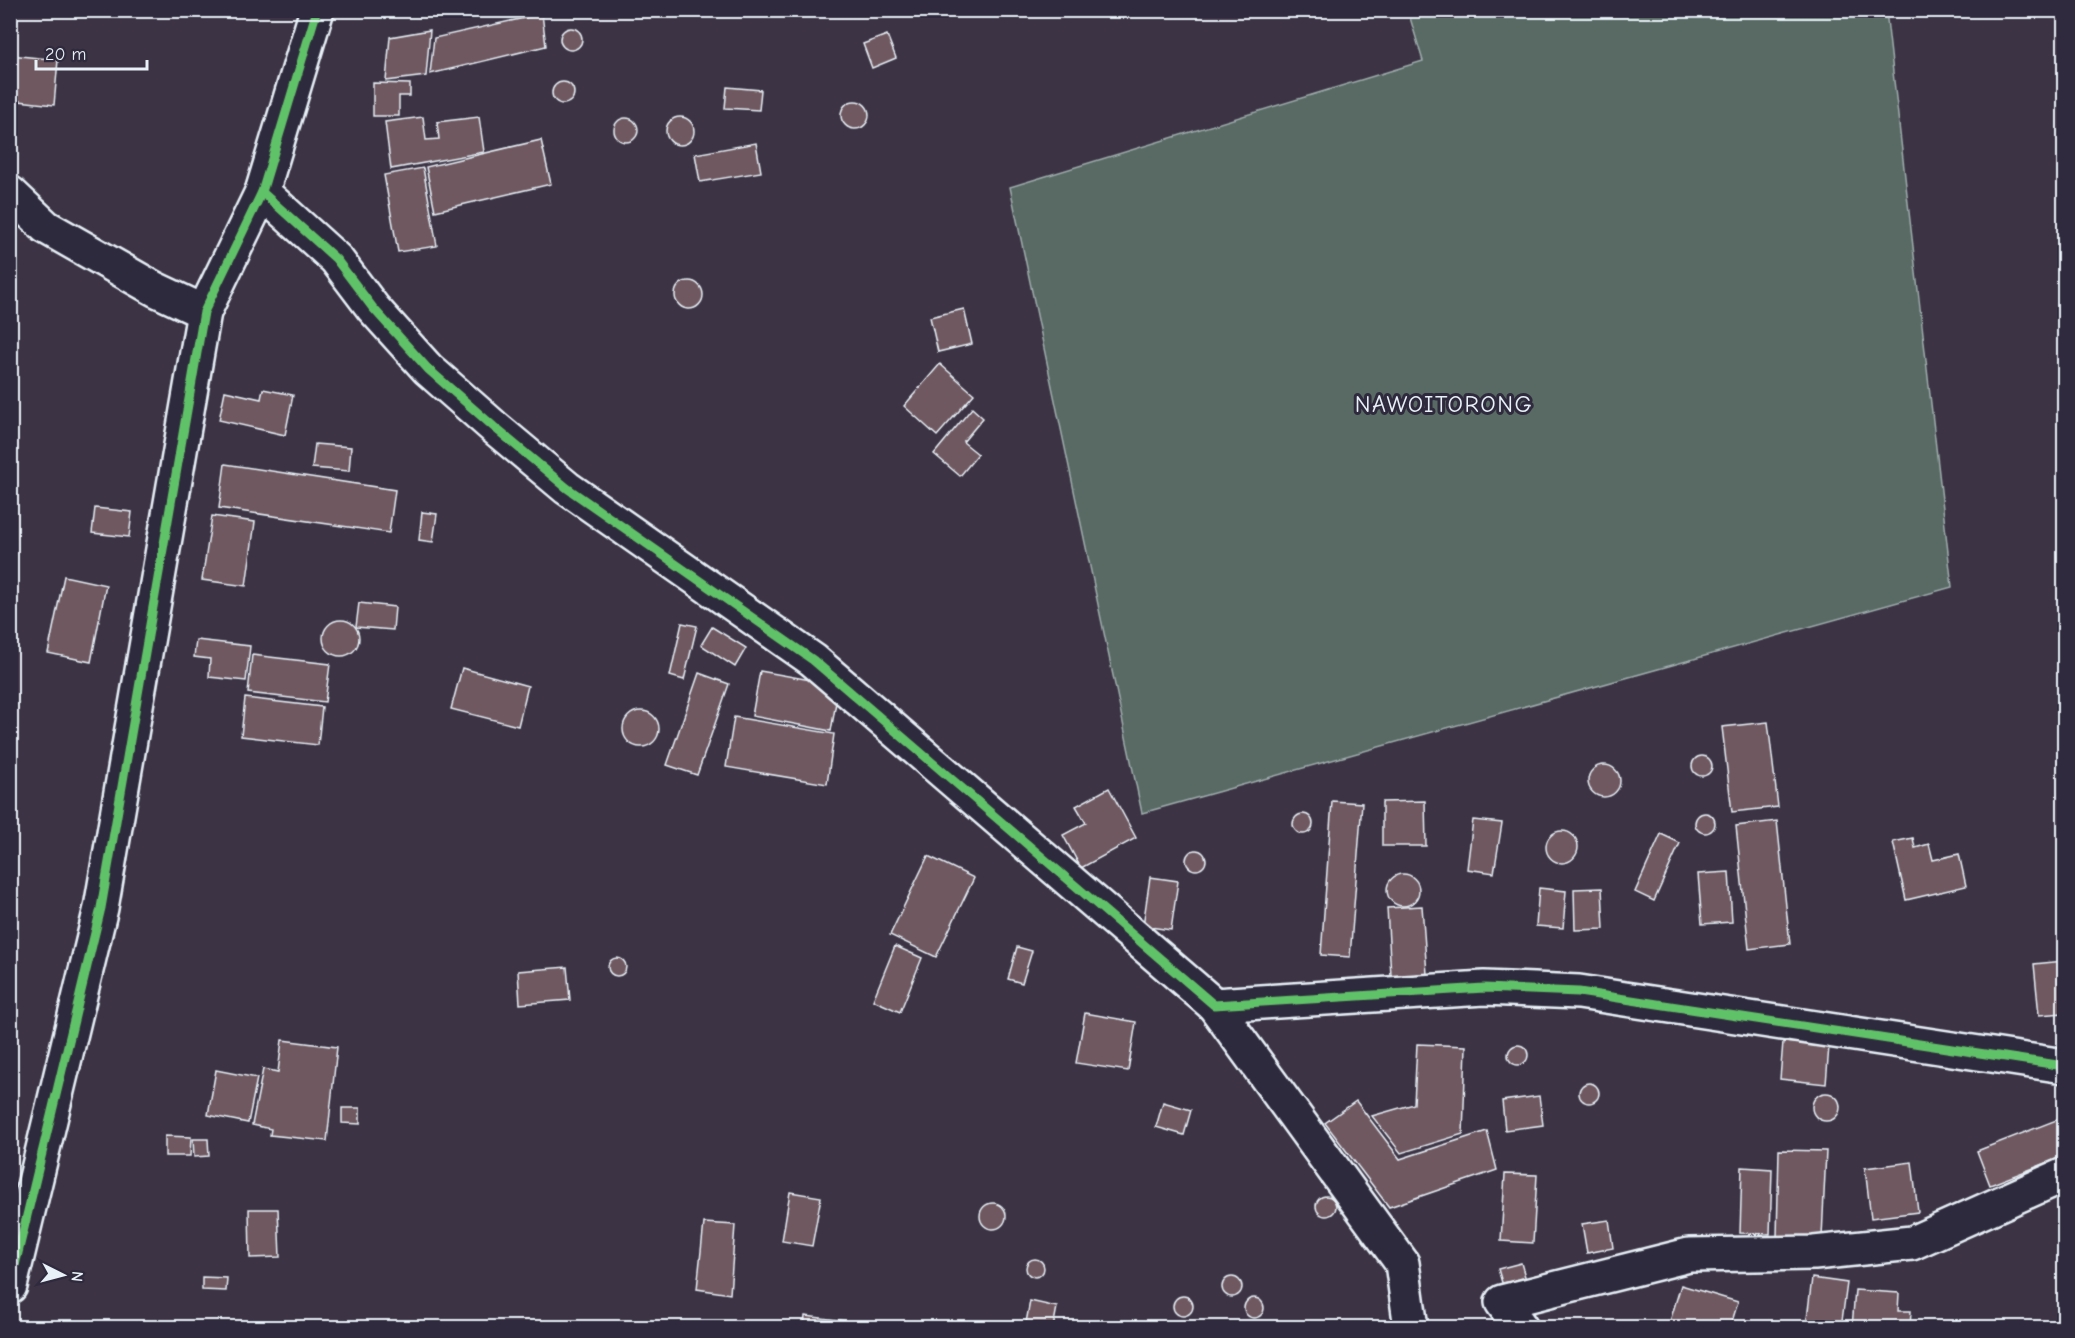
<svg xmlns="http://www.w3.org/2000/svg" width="2075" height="1338" viewBox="0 0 2075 1338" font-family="'Comic Neue',sans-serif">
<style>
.green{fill:#586a64;stroke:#a0aeae;stroke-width:1.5}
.building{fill:#6f5860;stroke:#e8f1f8;stroke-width:1.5}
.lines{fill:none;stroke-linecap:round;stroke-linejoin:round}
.street-casing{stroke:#e8f1f8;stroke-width:38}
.street{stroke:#2f2a3d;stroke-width:33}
.cycleway-casing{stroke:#2f2a3d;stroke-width:13}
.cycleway{stroke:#61c268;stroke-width:9}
.labels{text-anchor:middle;stroke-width:6;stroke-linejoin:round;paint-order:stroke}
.quarter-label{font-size:24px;letter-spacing:1.5px;fill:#e8f1f8;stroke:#2f2a3d}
</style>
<rect width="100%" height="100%" fill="#3c3344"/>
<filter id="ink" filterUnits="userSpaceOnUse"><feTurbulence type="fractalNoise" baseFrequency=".0167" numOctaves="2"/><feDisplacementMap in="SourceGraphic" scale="12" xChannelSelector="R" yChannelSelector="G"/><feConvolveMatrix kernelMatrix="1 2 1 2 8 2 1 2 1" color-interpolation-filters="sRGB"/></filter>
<g filter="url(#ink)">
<polygon class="green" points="1408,11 1886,11 1952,587 1142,813 1010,187 1423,61"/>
<g class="building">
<polygon points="542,14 546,46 430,74 434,38"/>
<circle cx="571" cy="39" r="11"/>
<polygon points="430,30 426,76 386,81 390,37"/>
<polygon points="887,35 896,58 872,68 863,44"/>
<polygon points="10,55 58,60 54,105 10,100"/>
<circle cx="563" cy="93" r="11"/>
<polygon points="373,83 410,84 410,96 399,96 399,116 373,116"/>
<polygon points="727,87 761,90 759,110 725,108"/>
<circle cx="855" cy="115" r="14"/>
<polygon points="423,117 426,140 439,139 437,122 479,117 484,152 391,169 385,122"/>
<circle cx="680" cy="131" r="14"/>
<circle cx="626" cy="130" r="12"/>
<polygon points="541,140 551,184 435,211 426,167"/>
<polygon points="756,143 761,172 700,182 695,154"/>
<polygon points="423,168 437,246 398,252 384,175"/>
<circle cx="689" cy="295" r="14"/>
<polygon points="964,309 972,344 938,352 930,317"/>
<polygon points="940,364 974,394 937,436 904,406"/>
<polygon points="263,389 293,395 285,435 219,420 225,391 261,399"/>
<polygon points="972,408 983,418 963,442 978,454 960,476 934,454"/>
<polygon points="315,444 351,447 349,471 312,468"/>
<polygon points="225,464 395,490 389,533 219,508"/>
<polygon points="95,508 132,512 129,537 92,533"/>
<polygon points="422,512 437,514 433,542 419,540"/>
<polygon points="212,516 255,522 246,586 202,580"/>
<polygon points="64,576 106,585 91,662 48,653"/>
<polygon points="359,603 395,607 393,630 356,627"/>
<circle cx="341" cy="638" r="18"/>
<polygon points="682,623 697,626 684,680 670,676"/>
<polygon points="712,627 746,648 735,667 701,645"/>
<polygon points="196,640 250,646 246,681 209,677 210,659 194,657"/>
<polygon points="252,655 330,664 325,702 248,693"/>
<polygon points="462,668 528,686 518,726 451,709"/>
<polygon points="760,671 839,685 831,731 752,716"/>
<polygon points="699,673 729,684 697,775 667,765"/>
<polygon points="245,698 322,707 318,745 241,736"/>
<circle cx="641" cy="729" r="18"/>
<polygon points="734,717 834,734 827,784 726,767"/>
<polygon points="1768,722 1778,807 1732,812 1722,727"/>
<circle cx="1702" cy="766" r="10"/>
<circle cx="1604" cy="781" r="16"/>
<polygon points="1109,788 1136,838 1081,868 1063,835 1086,823 1076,806"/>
<polygon points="1332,801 1362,803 1350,957 1321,955"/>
<polygon points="1425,801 1426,846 1382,846 1382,802"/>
<circle cx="1705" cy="823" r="10"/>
<circle cx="1303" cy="824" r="10"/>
<polygon points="1473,820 1502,823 1494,873 1467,869"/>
<polygon points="1777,821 1790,944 1749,949 1736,826"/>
<circle cx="1562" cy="847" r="16"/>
<polygon points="1661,834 1680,843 1654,901 1635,892"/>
<polygon points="1913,838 1915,848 1929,844 1933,860 1959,854 1966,886 1906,900 1893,842"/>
<circle cx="1196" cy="860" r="10"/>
<polygon points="928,856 974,878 936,957 890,935"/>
<polygon points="1729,872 1732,922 1702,924 1698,874"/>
<circle cx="1403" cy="890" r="16"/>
<polygon points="1150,877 1178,881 1171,930 1143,926"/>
<polygon points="1539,888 1566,891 1563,928 1536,926"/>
<polygon points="1602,888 1604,929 1575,930 1574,889"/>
<polygon points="1422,906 1427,974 1391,976 1387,908"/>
<polygon points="895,946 922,958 900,1012 873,1000"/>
<polygon points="1017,947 1032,951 1022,983 1008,979"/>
<circle cx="617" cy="967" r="9"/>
<polygon points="2064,961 2064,1013 2039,1015 2034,964"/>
<polygon points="567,967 570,1000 520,1004 518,971"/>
<polygon points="1085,1013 1136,1022 1128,1071 1076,1063"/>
<polygon points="282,1040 337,1047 327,1141 270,1135 271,1129 252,1125 263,1069 278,1072"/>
<polygon points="1783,1042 1829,1046 1826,1084 1780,1079"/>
<polygon points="1417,1044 1466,1046 1463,1134 1401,1153 1372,1116 1414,1104"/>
<circle cx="1518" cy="1055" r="10"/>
<polygon points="216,1070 257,1078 248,1123 208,1115"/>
<circle cx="1589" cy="1093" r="10"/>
<circle cx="1826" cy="1107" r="14"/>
<polygon points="1539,1096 1543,1125 1505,1130 1502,1101"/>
<polygon points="1356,1101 1400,1159 1487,1131 1497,1170 1389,1207 1325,1123"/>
<polygon points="1163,1102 1191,1110 1184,1135 1156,1127"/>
<polygon points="342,1108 360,1108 360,1124 342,1123"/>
<polygon points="2064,1117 2064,1156 1990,1185 1977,1151"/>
<polygon points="165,1136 191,1137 190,1156 165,1156"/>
<polygon points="193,1139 208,1139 209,1156 194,1157"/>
<polygon points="1779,1150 1826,1151 1822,1237 1777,1238"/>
<polygon points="1912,1162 1918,1212 1871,1218 1865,1168"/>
<polygon points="1742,1167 1772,1169 1770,1234 1740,1233"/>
<polygon points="1505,1174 1537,1175 1533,1243 1501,1241"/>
<polygon points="790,1192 821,1197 812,1246 782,1241"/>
<circle cx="1326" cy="1206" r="10"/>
<circle cx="993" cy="1216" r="13"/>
<polygon points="249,1209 278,1209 280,1257 250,1258"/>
<polygon points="1609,1220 1613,1248 1587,1253 1582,1224"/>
<polygon points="704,1223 735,1225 730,1294 697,1289"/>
<circle cx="1035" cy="1268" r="9"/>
<polygon points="1521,1263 1526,1280 1503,1286 1498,1269"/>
<circle cx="1232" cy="1287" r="10"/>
<polygon points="202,1277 227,1278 226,1291 202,1290"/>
<polygon points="1812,1278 1847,1283 1841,1328 1806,1327"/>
<polygon points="1681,1285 1738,1302 1730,1328 1668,1328"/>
<polygon points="1855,1290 1899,1293 1898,1311 1911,1311 1910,1328 1852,1328"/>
<circle cx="1183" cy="1306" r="10"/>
<circle cx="1254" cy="1308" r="10"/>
<polygon points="1030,1301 1057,1307 1053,1328 1025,1328"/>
<polygon points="805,1316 904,1328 804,1328"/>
</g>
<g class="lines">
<defs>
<g id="street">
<polyline points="262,192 336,259 373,308 428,369 494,427 567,488 813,660 1214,1005 1484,988 1579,992 2064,1066"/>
<polyline points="10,193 46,227 155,289 204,312"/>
<polyline points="1214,1005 1402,1263 1411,1328"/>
<polyline points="10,1286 101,908 204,312 262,192 317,10"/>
<polyline points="1521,1328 1502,1302 1689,1255 1814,1253 1912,1243 2064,1175"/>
</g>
</defs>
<use href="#street" class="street-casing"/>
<use href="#street" class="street"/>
<defs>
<g id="cycleway">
<polyline points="262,192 336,259 373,308 428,369 494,427 567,488 813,660 1214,1005 1484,988 1579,992 2064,1066"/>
<polyline points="10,1286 101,908 204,312 262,192 317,10"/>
</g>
</defs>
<use href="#cycleway" class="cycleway-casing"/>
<use href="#cycleway" class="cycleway"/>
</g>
</g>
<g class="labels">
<g class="quarter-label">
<text x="1444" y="412">NAWOITORONG</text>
</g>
</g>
<rect width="2075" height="1338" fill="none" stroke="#2f2a3d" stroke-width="36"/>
<rect x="18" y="18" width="2039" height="1302" fill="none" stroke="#e8f1f8" stroke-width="2" filter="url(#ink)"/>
<g transform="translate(63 1275) rotate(96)" stroke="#2f2a3d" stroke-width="4.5" paint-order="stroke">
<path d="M0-4.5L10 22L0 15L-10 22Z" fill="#e8f1f8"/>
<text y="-9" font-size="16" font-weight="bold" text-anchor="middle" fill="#e8f1f8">N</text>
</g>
<path d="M36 60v9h111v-9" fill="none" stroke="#e8f1f8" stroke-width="3"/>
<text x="45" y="60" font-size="18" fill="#e8f1f8" stroke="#2f2a3d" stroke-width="4.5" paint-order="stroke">20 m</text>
</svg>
